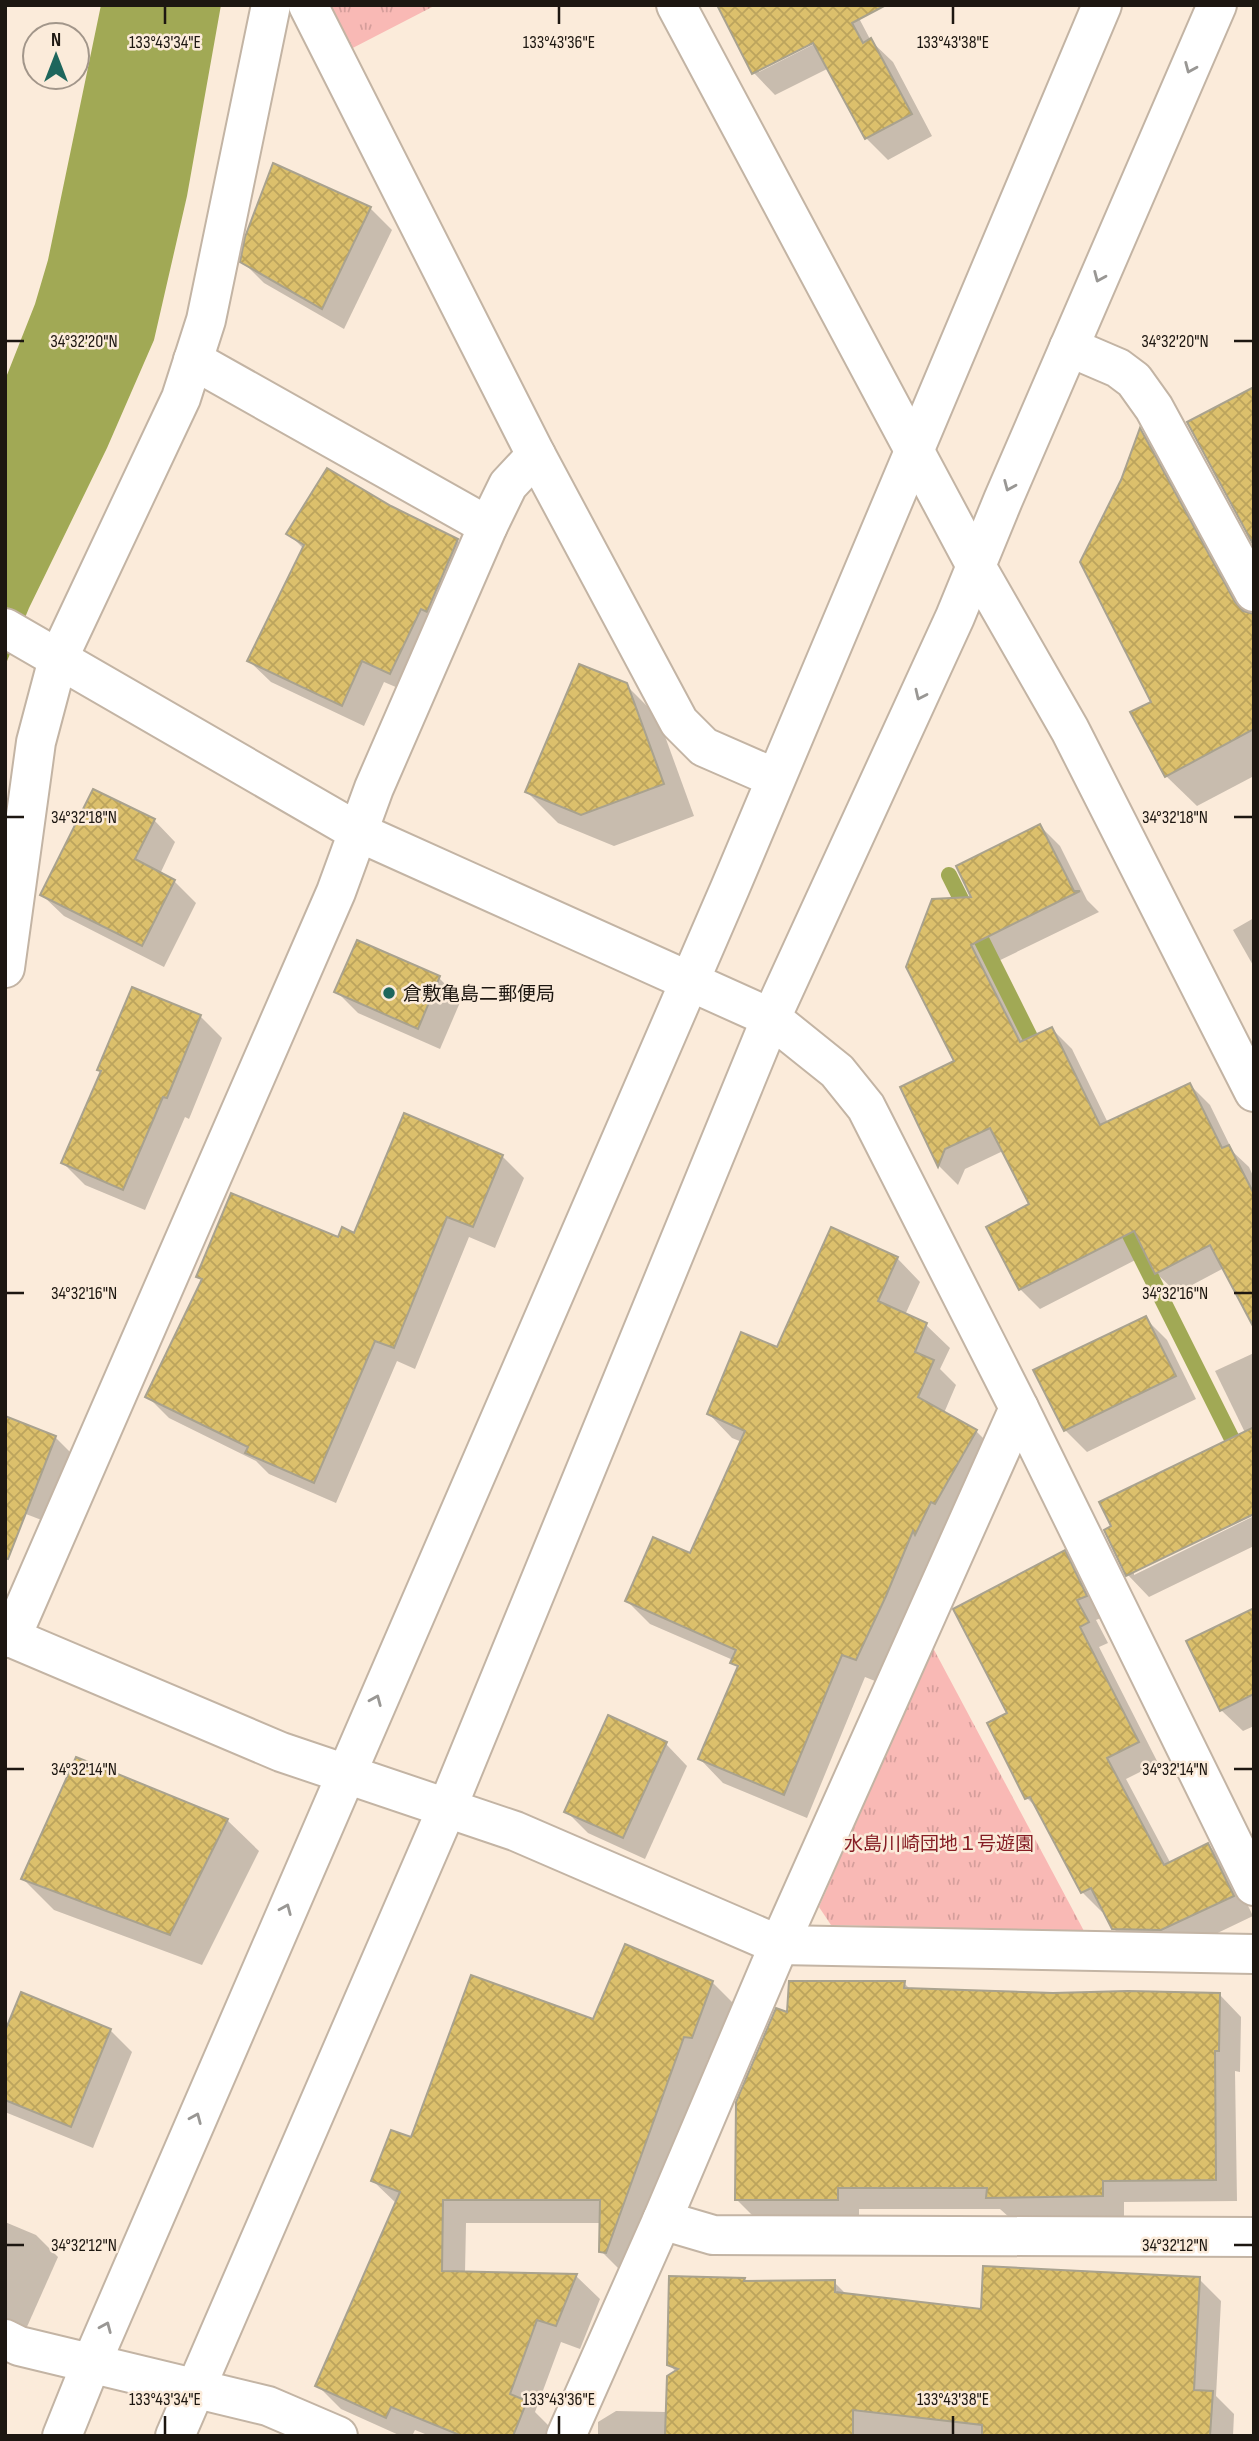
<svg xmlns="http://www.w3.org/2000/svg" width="1259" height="2441" viewBox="0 0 1259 2441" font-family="'Sofia Sans Condensed','Noto Sans JP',sans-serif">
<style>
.park{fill:url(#park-tufts)}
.water{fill:#a1a955}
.shadow{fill:#0003;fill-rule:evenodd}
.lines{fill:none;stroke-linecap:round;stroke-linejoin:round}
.stream{stroke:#a1a955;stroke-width:16}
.building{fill:url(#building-cross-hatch);stroke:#a9a28e;stroke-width:2}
.minor-casing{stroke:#c3b4a4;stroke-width:42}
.tertiary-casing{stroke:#c3b4a4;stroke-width:42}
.minor{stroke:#fff;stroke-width:38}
.tertiary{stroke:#fff;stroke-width:38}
.oneway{stroke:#999794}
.ticks{fill:none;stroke:#1d1711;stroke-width:2.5}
.poi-dot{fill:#1e665c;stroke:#fbebda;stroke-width:2.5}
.labels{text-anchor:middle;stroke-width:5;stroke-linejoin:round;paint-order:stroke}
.poi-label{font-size:19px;fill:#1d1711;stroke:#fbebda;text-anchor:start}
.park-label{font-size:19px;fill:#861e25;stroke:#fbebda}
.ticks-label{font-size:18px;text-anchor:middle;fill:#1d1711;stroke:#fbebda;stroke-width:5;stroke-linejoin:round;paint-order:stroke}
</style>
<defs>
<pattern id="park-tufts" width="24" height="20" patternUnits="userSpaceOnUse" patternTransform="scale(1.75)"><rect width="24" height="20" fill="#f9b9b5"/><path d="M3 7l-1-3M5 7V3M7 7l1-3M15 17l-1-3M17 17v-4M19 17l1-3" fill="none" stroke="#d59e9b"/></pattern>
<pattern id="building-cross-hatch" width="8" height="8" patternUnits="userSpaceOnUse" patternTransform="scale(1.75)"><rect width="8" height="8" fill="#dcc06c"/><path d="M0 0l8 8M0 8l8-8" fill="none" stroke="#bca45d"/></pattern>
</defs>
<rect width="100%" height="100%" fill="#fbebda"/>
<g class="park">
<polygon points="320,5 436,5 343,53"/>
<polygon points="932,1646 1084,1931 831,1925 819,1907"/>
</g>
<polygon class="water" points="101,5 221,5 187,196 154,340 107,448 29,608 5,666 5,380 35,304 48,260"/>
<g class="shadow">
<path d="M724,5H852L871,41L893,62L932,136L888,160L866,138L829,68L775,95L754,73L720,7ZM820,37L822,40L759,72V69Z"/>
<polygon points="370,208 392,230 344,329 264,283 242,261"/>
<polygon points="1141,431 1170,461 1254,626 1254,776 1197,806 1166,776 1153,702 1122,480"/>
<polygon points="390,508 457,541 479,563 412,694 384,682 364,726 271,682 249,661 304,549 289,534"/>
<polygon points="626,685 658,717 694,816 614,846 558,823 527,792"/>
<polygon points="154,820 175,842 160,874 174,881 196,903 164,967 64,916 42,895"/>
<polygon points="1040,826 1060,846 1087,900 1099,912 990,965 1028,1040 1052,1029 1072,1049 1108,1123 1190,1085 1210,1105 1233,1152 1249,1167 1254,1178 1254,1324 1224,1268 1177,1293 1156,1273 1147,1254 1040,1309 1020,1289 1032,1205 1003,1151 965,1169 958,1185 939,1166 902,1088 957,1062 974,899"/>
<polygon points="1254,918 1254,967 1233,930"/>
<polygon points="358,942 439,978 461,1000 440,1049 358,1013 336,991"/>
<polygon points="200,1016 222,1038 189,1119 185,1117 145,1210 85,1185 63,1163 102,1072 99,1069"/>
<polygon points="502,1156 524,1178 495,1248 469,1237 415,1369 397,1361 336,1503 269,1474 256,1461 169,1418 148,1397 203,1281 199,1277 355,1235"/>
<polygon points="897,1258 920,1282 905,1315 926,1325 950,1348 940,1369 956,1385 944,1413 976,1431 999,1454 880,1683 865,1677 807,1818 723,1783 700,1759 739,1668 733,1660 650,1624 627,1601 691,1555 742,1442 732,1438 709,1414 778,1349"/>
<polygon points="1145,1318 1167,1340 1196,1399 1087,1452 1065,1430"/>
<polygon points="1254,1353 1254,1451 1215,1371"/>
<polygon points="55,1437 77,1459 52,1524 5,1506"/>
<polygon points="1254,1516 1254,1546 1149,1597 1128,1575 1106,1531 1134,1571 1134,1575"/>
<polygon points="1064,1552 1084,1572 1106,1616 1096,1620 1108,1643 1099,1647 1158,1763 1126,1779 1171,1864 1208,1845 1228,1865 1253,1916 1182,1950 1134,1949 1113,1928 1105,1911 1102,1912 1082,1892 1039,1810 1027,1798 1009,1714"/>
<polygon points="1254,1610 1254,1726 1243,1731 1221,1710"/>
<polygon points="666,1744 687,1766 645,1859 588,1833 566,1811"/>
<polygon points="227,1820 259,1851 202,1965 54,1910 23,1879"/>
<polygon points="712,1982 736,2006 716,2061 708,2059 630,2276 625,2275 601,2251 601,2223 466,2223 465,2273 576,2276 600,2299 580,2349 561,2342 535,2412 549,2426 546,2436 430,2436 415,2430 412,2436 401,2436 341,2409 317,2385 397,2204 373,2181 412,2139 594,2022"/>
<polygon points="904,1983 911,1990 1053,1995 1220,1995 1241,2017 1240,2072 1235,2071 1237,2201 1124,2202 1124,2217 1010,2218 1000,2209 859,2209 859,2221 758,2221 736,2199 789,2015"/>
<polygon points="110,2030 132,2052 93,2148 5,2112 5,2035"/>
<polygon points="5,2222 36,2235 58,2257 26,2329 5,2320"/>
<polygon points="1199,2279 1221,2301 1216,2396 1234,2414 1233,2436 598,2436 598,2422 616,2411 667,2412 676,2372 669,2364 744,2280 747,2283 834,2282 847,2295 983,2311"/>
</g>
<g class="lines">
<g class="stream">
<polyline points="949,875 1039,1055"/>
<polyline points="1120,1215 1240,1455"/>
</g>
</g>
<g class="building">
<polygon points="717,5 886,5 852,23 863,43 871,38 912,114 865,139 813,43 752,74"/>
<polygon points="273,163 371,207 322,309 240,262 245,237"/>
<polygon points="1254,387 1254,546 1187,422"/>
<polygon points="1140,428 1235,602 1243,611 1254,614 1254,729 1165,777 1130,712 1151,702 1080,562 1121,480"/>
<polygon points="327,468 391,506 458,539 427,612 421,609 390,674 362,661 342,706 247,661 304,545 286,534"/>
<polygon points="579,664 627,683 664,784 581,815 525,792"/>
<polygon points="93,789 155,819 135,859 175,880 142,946 40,895"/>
<polygon points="1040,824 1074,891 1080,891 971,945 1020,1042 1052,1027 1100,1125 1190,1083 1222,1148 1229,1145 1254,1194 1254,1328 1210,1245 1155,1274 1134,1231 1019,1290 986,1227 1029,1204 990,1128 945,1149 938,1167 900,1087 954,1061 906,967 932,899 971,897 956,866"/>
<polygon points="357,940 440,976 418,1029 334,992"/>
<polygon points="132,987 201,1015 167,1098 163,1097 123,1190 61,1163 101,1071 97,1070"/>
<polygon points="404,1113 503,1155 473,1227 447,1217 394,1348 375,1341 314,1483 245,1453 248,1447 145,1397 202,1279 196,1277 231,1193 338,1237 342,1227 354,1233"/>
<polygon points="831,1227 898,1257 878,1301 927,1323 915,1352 934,1360 918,1397 977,1430 935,1504 931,1502 915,1535 913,1531 886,1596 856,1660 842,1655 784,1795 698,1759 738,1666 730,1663 736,1650 625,1601 653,1537 690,1553 745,1431 707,1414 741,1332 777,1347"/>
<polygon points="1146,1316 1176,1376 1064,1431 1033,1370"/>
<polygon points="5,1416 56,1436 8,1559 5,1558"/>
<polygon points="1254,1427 1254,1514 1126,1576 1104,1530 1111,1526 1099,1502"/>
<polygon points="1065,1550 1087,1596 1077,1600 1089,1622 1080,1627 1139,1742 1107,1758 1164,1865 1208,1843 1234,1896 1161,1930 1112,1929 1091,1888 1081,1893 1030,1797 1025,1799 987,1723 1007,1713 953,1609"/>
<polygon points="1254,1608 1254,1694 1220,1711 1186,1641"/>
<polygon points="608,1715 667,1742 623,1838 564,1812"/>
<polygon points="76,1757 228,1819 170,1935 21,1879"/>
<polygon points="625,1944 713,1981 692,2038 684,2037 606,2253 599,2252 600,2200 443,2200 442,2271 577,2274 556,2326 537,2320 510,2394 527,2401 513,2436 462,2436 391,2407 386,2418 315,2386 400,2192 371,2181 391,2130 411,2137 471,1975 593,2019"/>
<polygon points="789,1981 905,1981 904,1988 1053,1993 1128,1991 1220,1993 1219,2051 1215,2051 1216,2180 1103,2181 1103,2196 986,2198 987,2188 838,2188 838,2200 735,2200 736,2102 776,2008 787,2012"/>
<polygon points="21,1992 111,2029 71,2127 5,2100 5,2031"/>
<polygon points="983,2266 1200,2277 1194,2390 1213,2391 1210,2436 982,2436 982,2425 853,2410 853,2436 665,2436 667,2376 678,2369 667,2365 669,2276 745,2278 744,2281 835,2280 835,2292 981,2309"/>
</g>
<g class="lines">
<defs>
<g id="minor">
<polyline points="308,5 536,455 679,722 704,747 775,778"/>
<polyline points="676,5 976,566 1070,730 1254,1092"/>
<polyline points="1069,347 1118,368 1134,380 1154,408 1254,592"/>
<polyline points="193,360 488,526"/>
<polyline points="5,968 36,742 58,659 181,398 206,320 271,5"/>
<polyline points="771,1018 837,1071 866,1107 1019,1408 1254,1886"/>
<polyline points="5,1635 281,1752 515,1831 779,1945 1254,1954"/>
<polyline points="11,1638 336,892 374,788 488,526 508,485 536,455"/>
<polyline points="662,2220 713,2235 1254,2237"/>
<polyline points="5,2339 19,2346 268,2406 338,2436"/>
<polyline points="566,2436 662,2220 779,1945 1019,1408"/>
</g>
<g id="tertiary">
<polyline points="5,628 358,832 771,1018"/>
<polyline points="62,2436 91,2364 730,888 1102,5"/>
<polyline points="175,2436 447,1808 771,1018 955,617 1003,500 1217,5"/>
</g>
</defs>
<use href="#minor" class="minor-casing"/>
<use href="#tertiary" class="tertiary-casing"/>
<use href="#minor" class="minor"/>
<use href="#tertiary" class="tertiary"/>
</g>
<defs><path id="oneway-chevron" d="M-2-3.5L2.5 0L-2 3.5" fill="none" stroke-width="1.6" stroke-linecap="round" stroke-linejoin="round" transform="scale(1.75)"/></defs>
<g class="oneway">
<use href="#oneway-chevron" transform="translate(1190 68) rotate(113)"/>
<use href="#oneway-chevron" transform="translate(1099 277) rotate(113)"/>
<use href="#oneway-chevron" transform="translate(1009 486) rotate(113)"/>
<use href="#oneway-chevron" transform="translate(920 695) rotate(115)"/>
<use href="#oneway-chevron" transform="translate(376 1700) rotate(-67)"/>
<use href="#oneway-chevron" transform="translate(286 1909) rotate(-67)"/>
<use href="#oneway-chevron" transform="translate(196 2118) rotate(-67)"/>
<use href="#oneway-chevron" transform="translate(106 2327) rotate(-67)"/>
</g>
<path class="ticks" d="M165,7V24M559,7V24M953,7V24M7,341H24M1234,341H1252M7,817H24M1234,817H1252M7,1293H24M1234,1293H1252M7,1769H24M1234,1769H1252M7,2245H24M1234,2245H1252M165,2416V2434M559,2416V2434M953,2416V2434"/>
<circle class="poi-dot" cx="389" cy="993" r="7"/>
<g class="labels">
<g class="poi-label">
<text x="403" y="1000">倉敷亀島二郵便局</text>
</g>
<g class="park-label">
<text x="939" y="1850">水島川崎団地１号遊園</text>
</g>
</g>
<g class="ticks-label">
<text x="165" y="48">133°43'34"E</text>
<text x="559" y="48">133°43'36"E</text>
<text x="953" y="48">133°43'38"E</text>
<text x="84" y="347">34°32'20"N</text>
<text x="1175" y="347">34°32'20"N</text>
<text x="84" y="823">34°32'18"N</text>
<text x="1175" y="823">34°32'18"N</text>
<text x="84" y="1299">34°32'16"N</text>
<text x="1175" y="1299">34°32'16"N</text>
<text x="84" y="1775">34°32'14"N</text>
<text x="1175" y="1775">34°32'14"N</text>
<text x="84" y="2251">34°32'12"N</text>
<text x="1175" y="2251">34°32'12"N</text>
<text x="165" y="2405">133°43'34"E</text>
<text x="559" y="2405">133°43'36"E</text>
<text x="953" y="2405">133°43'38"E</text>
</g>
<rect width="1259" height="2441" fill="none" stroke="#1d1711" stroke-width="14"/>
<g transform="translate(56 56)"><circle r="33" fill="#fbebda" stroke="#a2968a" stroke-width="2"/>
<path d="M0-5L12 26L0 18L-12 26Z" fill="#1e665c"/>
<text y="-10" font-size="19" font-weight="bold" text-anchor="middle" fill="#1d1711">N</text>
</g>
</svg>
